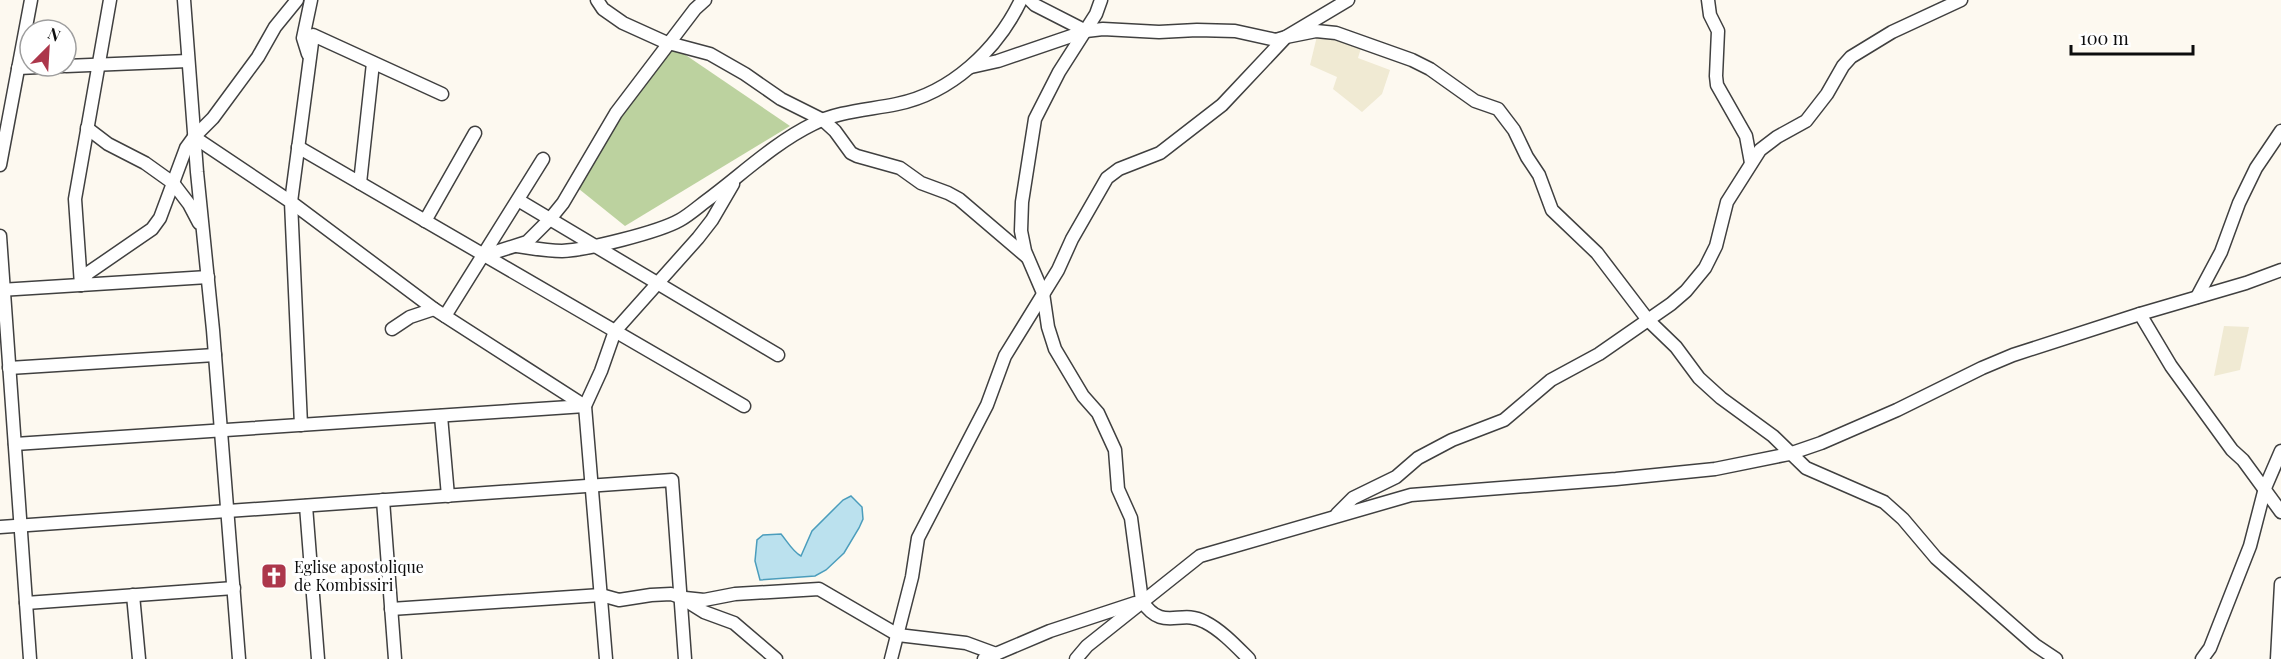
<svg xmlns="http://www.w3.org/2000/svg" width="2281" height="659" viewBox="0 0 2281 659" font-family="'Playfair Display',serif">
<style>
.farmland{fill:#f0ead3}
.forest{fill:#bcd29f}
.water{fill:#bbe1ee;stroke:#4b9dbc;stroke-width:1.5}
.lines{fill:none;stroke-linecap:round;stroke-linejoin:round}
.minor-casing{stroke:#404040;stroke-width:15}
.minor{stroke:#fff;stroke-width:12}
.labels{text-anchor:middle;stroke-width:6;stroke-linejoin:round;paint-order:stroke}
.poi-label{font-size:16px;fill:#0d0d0d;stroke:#fff;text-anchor:start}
</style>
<rect width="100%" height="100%" fill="#fdf9f0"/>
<g class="farmland">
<polygon points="1318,32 1361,48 1358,58 1390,70 1382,94 1362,112 1333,89 1337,77 1310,65"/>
<polygon points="2224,326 2249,327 2240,370 2214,376"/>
</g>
<polygon class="forest" points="668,43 790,126 625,226 574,185"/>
<path class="water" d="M851,496L862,507L863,519L859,528L844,553L826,570L815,576L760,580L755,561L757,540L763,535L781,534C787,541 793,552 801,556L812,531L843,500Z"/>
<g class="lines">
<defs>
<g id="minor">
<polyline points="184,0 197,172 213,330 239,659"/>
<polyline points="597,0 603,9 623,23 665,42 710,54 745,74 781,99 823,120 835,131 851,153 857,156 900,168 921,183 948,193 959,199 1027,257"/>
<polyline points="1030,0 1035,5 1086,31"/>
<path d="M1101,0L1096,14L1059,72L1035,119L1022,202L1021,231L1025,251L1043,293L1048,327L1055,349L1083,396L1098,413L1115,450L1118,489L1131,518L1142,601C1163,633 1180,608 1205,622C1221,630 1236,646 1249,659"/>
<polyline points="1708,0 1710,15 1718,31 1716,76 1717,85 1746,136 1751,163"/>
<polyline points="308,54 303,38 311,0"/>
<polyline points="66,66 188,61"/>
<polyline points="971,67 998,61 1086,31 1103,29 1159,32 1197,30 1235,31 1276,40 1286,37 1348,0"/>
<polyline points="18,68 63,66"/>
<polyline points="442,94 313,35 291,202 434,309 585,406"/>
<polyline points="87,128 108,144 145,163 173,183 189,204 199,223"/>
<polyline points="194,137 291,202 301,425"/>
<polyline points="298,147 744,406"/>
<polyline points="0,165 31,0"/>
<polyline points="360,183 373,63"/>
<polyline points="518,200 778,355"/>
<polyline points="425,221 475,133"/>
<polyline points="0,236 30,659"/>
<path d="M517,246C531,248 547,251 562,251C587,250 659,232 680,220C689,215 698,207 706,201C740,176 774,143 813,124C839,111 868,110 897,104C951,93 997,50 1021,0"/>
<polyline points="483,256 527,242 550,219 563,203 616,113 695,9 705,0"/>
<polyline points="81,285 88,273 152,229 160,218 186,148 194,137 213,118 258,57 275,27 297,0"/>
<polyline points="81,285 75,199 110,0"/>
<polyline points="0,290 208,277"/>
<polyline points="2197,297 2221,252 2239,203 2256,168 2281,131"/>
<polyline points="2140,314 2171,366 2232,450 2243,460 2281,512"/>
<polyline points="445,316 543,159"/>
<polyline points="392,329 410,317 434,309"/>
<polyline points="9,368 215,355"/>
<polyline points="441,416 448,496"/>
<polyline points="15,444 585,406"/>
<polyline points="383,500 395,659"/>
<polyline points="306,506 318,659"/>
<polyline points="1337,514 1353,498 1396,477 1418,458 1452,440 1504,420 1551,380 1599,354 1671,304 1686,291 1705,268 1716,246 1727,202 1760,150 1777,137 1806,121 1827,94 1843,66 1851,57 1892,32 1961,0"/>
<polyline points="0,527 672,480 685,659"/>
<polyline points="133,595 139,659"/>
<polyline points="685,598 704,600 735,594 819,589 898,635 966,643 996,654"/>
<polyline points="26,603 234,588"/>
<polyline points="391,609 601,595 619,600 651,595 671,594 680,597 704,612 734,623 776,659"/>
<polyline points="606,659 585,406 601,371 615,331 698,238 712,220 733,184"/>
<polyline points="891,659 912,577 918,538 987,405 1005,356 1058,270 1072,239 1107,178 1119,169 1160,153 1222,105 1286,37 1316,31 1336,33 1412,60 1430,69 1475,101 1498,109 1514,130 1527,157 1539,175 1552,210 1597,253 1648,320 1676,347 1699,378 1721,398 1773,436 1806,468 1884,502 1903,519 1936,558 2035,645 2056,659"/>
<polyline points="984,659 1050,631 1135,603"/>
<polyline points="1076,659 1087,646 1200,556 1411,495 1616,479 1715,469 1789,454 1821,443 1897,410 1982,368 2013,355 2140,314 2246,283 2281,270"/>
<polyline points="2202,659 2210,648 2250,546 2265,488 2281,451"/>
<polyline points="2277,659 2281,584"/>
</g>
</defs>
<use href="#minor" class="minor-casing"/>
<use href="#minor" class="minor"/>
</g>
<defs>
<symbol id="church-square" viewBox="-11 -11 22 22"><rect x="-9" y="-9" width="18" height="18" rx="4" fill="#ac374b" stroke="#fff"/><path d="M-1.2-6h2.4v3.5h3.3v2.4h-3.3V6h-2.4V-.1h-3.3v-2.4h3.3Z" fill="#fff"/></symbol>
</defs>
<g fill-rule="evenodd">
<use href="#church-square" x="259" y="561" width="30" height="30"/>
</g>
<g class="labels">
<g class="poi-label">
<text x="294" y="573">Eglise apostolique<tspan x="294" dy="18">de Kombissiri</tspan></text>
</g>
</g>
<g transform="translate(48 48) rotate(24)"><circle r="28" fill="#ffffff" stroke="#9e9e9e" stroke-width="1.5"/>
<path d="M0-4.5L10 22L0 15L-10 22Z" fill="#ac374b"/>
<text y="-9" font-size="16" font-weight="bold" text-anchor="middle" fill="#0d0d0d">N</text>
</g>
<path d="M2071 45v9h122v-9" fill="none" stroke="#0d0d0d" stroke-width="3"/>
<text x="2080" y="45" font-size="18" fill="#0d0d0d" stroke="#ffffff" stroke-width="4.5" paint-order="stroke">100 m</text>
</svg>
